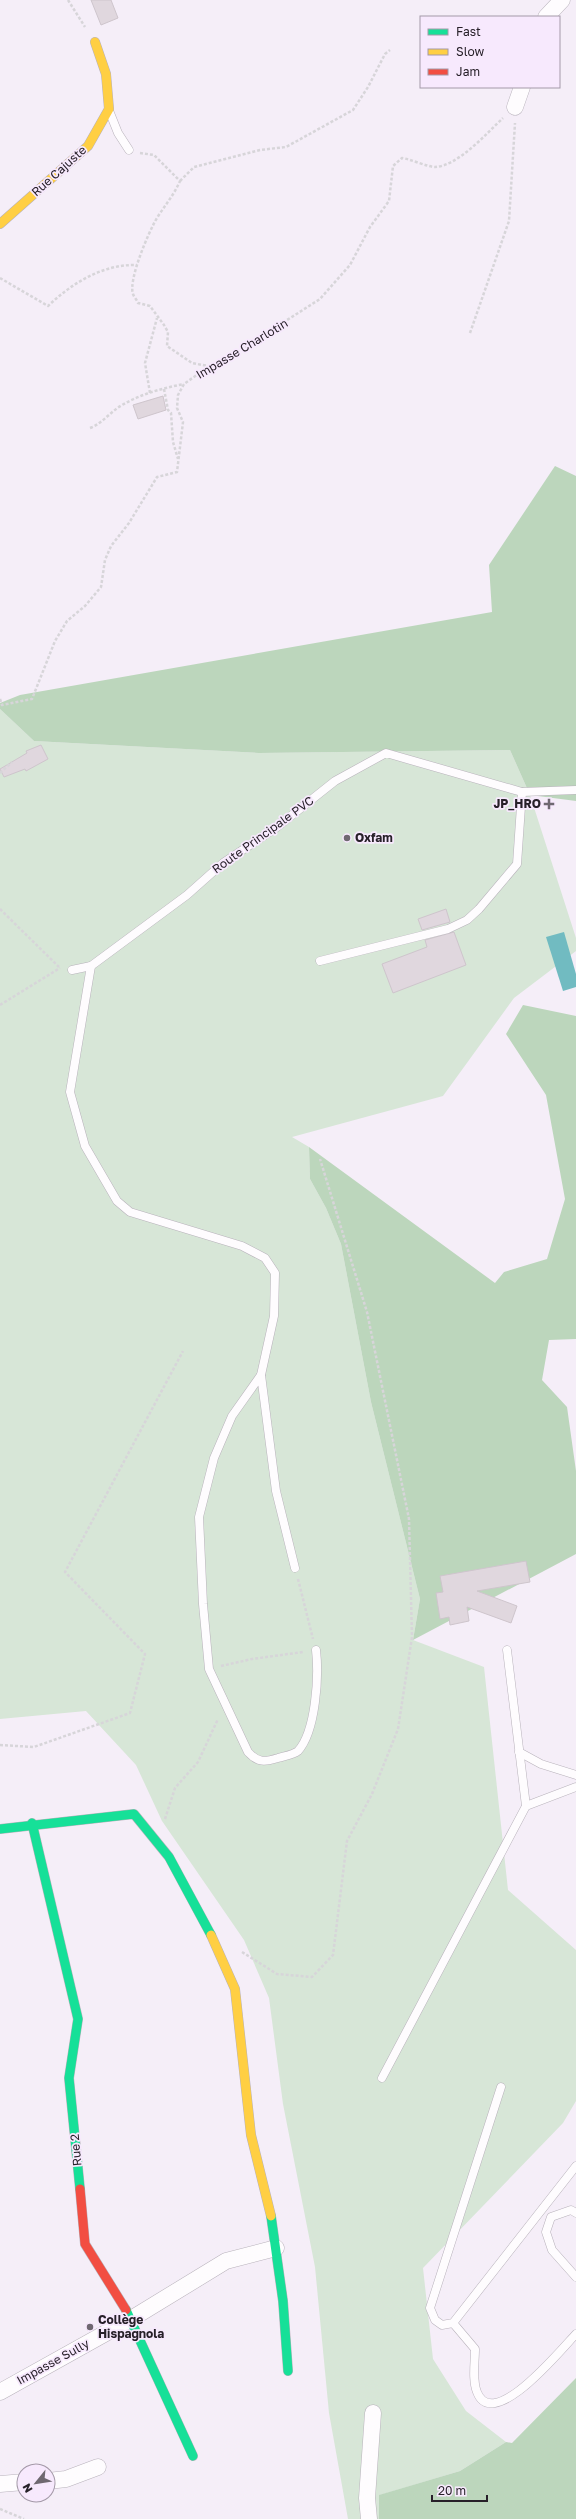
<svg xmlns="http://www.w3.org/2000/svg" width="576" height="2519" viewBox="0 0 576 2519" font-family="'Golos Text',sans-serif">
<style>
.green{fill:#d7e6d7}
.forest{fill:#bcd6bc}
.water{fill:#71bbc1}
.building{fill:#e0d7de;stroke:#cec5cc}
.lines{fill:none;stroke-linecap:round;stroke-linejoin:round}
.lane-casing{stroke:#b8b2bb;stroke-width:9}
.street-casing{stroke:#b8b2bb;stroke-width:17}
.fast-casing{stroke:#b8b2bb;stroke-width:10}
.slow-casing{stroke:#b8b2bb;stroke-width:10}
.jam-casing{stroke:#b8b2bb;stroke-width:10}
.path{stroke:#d7d5d9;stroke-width:2.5;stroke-dasharray:3 2;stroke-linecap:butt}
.lane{stroke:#fefcfe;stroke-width:8}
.street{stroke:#fefcfe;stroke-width:16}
.fast{stroke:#16e098;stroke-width:9}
.slow{stroke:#ffcf43;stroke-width:9}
.jam{stroke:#f24e42;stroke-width:9}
.poi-dot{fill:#6f6871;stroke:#f7e9fd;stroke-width:1.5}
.labels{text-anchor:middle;stroke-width:3.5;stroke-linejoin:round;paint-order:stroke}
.street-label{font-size:12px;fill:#272029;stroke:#f7e9fd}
.poi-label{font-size:12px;font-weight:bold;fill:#272029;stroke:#f7e9fd;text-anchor:start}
</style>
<rect width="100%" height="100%" fill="#f5eef8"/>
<polygon class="green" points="0,709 34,741 259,753 510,750 530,795 576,938 576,951 514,998 443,1096 292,1137 309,1147 310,1179 326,1208 341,1244 371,1402 420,1599 413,1640 484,1667 508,1890 576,1950 576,2101 563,2123 423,2268 433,2359 466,2411 506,2442 460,2471 380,2495 379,2519 348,2519 329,2413 315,2267 283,2104 269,1998 244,1940 162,1821 136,1765 86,1711 0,1719"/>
<g class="forest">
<polygon points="555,466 576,476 576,801 530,795 510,750 259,753 34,741 0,709 0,703 20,695 492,612 489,565"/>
<polygon points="523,1005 576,1016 576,1339 549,1340 542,1380 567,1407 576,1471 576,1554 413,1640 420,1599 371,1402 341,1244 326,1208 310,1179 309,1147 495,1283 504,1272 547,1259 565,1199 546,1095 506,1034"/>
<polygon points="576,2378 576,2519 379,2519 379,2495 460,2471 506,2442 512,2443"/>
</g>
<polygon class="water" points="564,932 576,974 576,987 563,991 546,937"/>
<g class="building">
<polygon points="91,0 111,0 118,18 101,25"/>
<polygon points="163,396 166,410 138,419 133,405"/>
<polygon points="41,745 48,759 26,771 25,769 4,777 0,769 27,753 26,751"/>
<polygon points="446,909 450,922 422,930 418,919"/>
<polygon points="454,932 466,965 393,993 382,964 427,947 425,940"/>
<polygon points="526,1561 530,1582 477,1591 517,1606 511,1623 467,1607 469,1621 450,1625 449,1617 440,1619 436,1593 443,1592 440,1576"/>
</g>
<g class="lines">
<defs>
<g id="lane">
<polyline points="110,113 118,133 129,150"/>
<polyline points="320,961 448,929 467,920 479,909 517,864 522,792"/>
<polyline points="91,966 70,1092 85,1146 117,1201 130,1212 242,1246 265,1258 275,1273 274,1316 261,1375"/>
<polyline points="72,970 91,966 187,895 223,863 277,827 335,781 386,753 522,792 576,790"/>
<path d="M295,1568L276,1491L261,1375L232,1416L214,1458L199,1517L203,1604L209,1669L248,1752C258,1763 265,1762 278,1758C284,1756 293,1755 298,1751C316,1731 319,1676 316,1650"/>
<polyline points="507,1650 526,1806"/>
<polyline points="519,1752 541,1764 576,1775"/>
<polyline points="382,2078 526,1806 576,1787"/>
<polyline points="501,2087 430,2308 435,2320 442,2325 453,2323 576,2166"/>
<polyline points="576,2213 571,2210 551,2217 546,2232 552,2250 576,2277"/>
<path d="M453,2323L475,2349C475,2362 472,2380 477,2392C493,2434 563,2347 576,2334"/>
</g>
<g id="street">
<polyline points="546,17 562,0"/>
<polyline points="515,107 522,87"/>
<polyline points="0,2392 131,2319 226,2261 276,2248"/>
<polyline points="48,2481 66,2479 98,2467"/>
<polyline points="0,2484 24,2482"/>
<polyline points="369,2519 367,2498 373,2413"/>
</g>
<g id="fast">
<polyline points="32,1823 78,2019 69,2078 80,2189"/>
<polyline points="0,1829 134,1814 169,1857 211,1935"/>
<polyline points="271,2216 283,2301 288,2371"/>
<polyline points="126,2310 193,2456"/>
</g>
<g id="slow">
<polyline points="0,224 88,146 109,109 106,74 95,42"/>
<polyline points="211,1935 235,1989 251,2135 271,2216"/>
</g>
<polyline id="jam" points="80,2189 85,2244 126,2310"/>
</defs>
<use href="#lane" class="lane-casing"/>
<use href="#street" class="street-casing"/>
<use href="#fast" class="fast-casing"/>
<use href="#slow" class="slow-casing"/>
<use href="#jam" class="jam-casing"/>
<g class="path">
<polyline points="68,0 85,27"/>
<path d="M140,153L154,155L180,181C174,195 165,205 157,218C149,231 128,280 133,294C134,297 137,300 138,303L150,306L164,325L168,332L167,346L192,363L208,366"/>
<polyline points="180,181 194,167 260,150 286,147 353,110 368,87 385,54 390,50"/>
<path d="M0,278L48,306C72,283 103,264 137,265"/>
<polyline points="470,333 509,221 515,123"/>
<polyline points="164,389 168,410 171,413 173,442 178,459"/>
<polyline points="150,393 145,363 157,318"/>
<path d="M90,428C103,423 110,412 122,405C141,394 163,388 184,384"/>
<path d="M0,699L2,705L32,699L55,641L67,621L85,606L101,587L105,560L111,546L129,523L157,477L177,472L183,422L177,408L178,395L184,384L208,367L226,359L320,299L350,265L370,227L389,201L393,166L402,158C410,159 428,167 435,167C458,166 487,133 503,118"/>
<polyline points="0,773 12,762"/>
<polyline points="0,909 59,967"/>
<polyline points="0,1005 60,968"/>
<polyline points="298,1579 313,1639"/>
<polyline points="221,1666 252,1659 303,1652"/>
<polyline points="0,1745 34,1747 130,1713 145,1654 65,1572 183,1351"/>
<polyline points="165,1819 175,1788 198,1762 218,1719"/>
<polyline points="242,1952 277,1974 312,1977 333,1955 347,1841 372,1794 398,1729 412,1637 409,1519 367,1312 320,1159"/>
<polyline points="0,2509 24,2519"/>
</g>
<use href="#lane" class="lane"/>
<use href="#street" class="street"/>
<use href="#fast" class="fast"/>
<use href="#slow" class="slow"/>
<use href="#jam" class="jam"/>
</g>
<g class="poi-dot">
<path d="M547 798h4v4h4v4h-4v4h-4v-4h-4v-4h4z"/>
<circle cx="347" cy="838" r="4"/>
<circle cx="90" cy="2327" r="4"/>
</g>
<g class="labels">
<g class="street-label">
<text transform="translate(59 171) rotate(-42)" y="4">Rue Cajuste</text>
<text transform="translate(242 349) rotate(-31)" y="4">Impasse Charlotin</text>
<text transform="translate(263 835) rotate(-36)" y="4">Route Principale PVC</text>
<text transform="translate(76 2150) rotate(-95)" y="4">Rue 2</text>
<text transform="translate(53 2362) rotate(-29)" y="4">Impasse Sully</text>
</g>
<g class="poi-label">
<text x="541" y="808" text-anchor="end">JP_HRO</text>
<text x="355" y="842">Oxfam</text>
<text x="98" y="2324">Collège<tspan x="98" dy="14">Hispagnola</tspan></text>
</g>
</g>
<rect x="420" y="16" width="140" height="72" fill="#f7e9fd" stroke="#a499a8"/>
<rect x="428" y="29" width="20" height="6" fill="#16e098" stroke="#a499a8"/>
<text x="456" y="36" font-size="12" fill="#272029">Fast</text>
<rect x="428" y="49" width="20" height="6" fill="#ffcf43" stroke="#a499a8"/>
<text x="456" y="56" font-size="12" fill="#272029">Slow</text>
<rect x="428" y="69" width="20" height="6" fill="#f24e42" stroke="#a499a8"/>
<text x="456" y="76" font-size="12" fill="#272029">Jam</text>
<g transform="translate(36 2483) rotate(240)"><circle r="19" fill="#f7e9fd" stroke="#a499a8"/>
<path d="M0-3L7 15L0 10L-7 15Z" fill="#6f6871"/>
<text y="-6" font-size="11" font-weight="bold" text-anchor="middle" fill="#272029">N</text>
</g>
<path d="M432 2495v6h55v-6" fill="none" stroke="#272029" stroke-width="2"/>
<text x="438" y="2495" font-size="12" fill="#272029" stroke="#f7e9fd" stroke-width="3" paint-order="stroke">20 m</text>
</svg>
